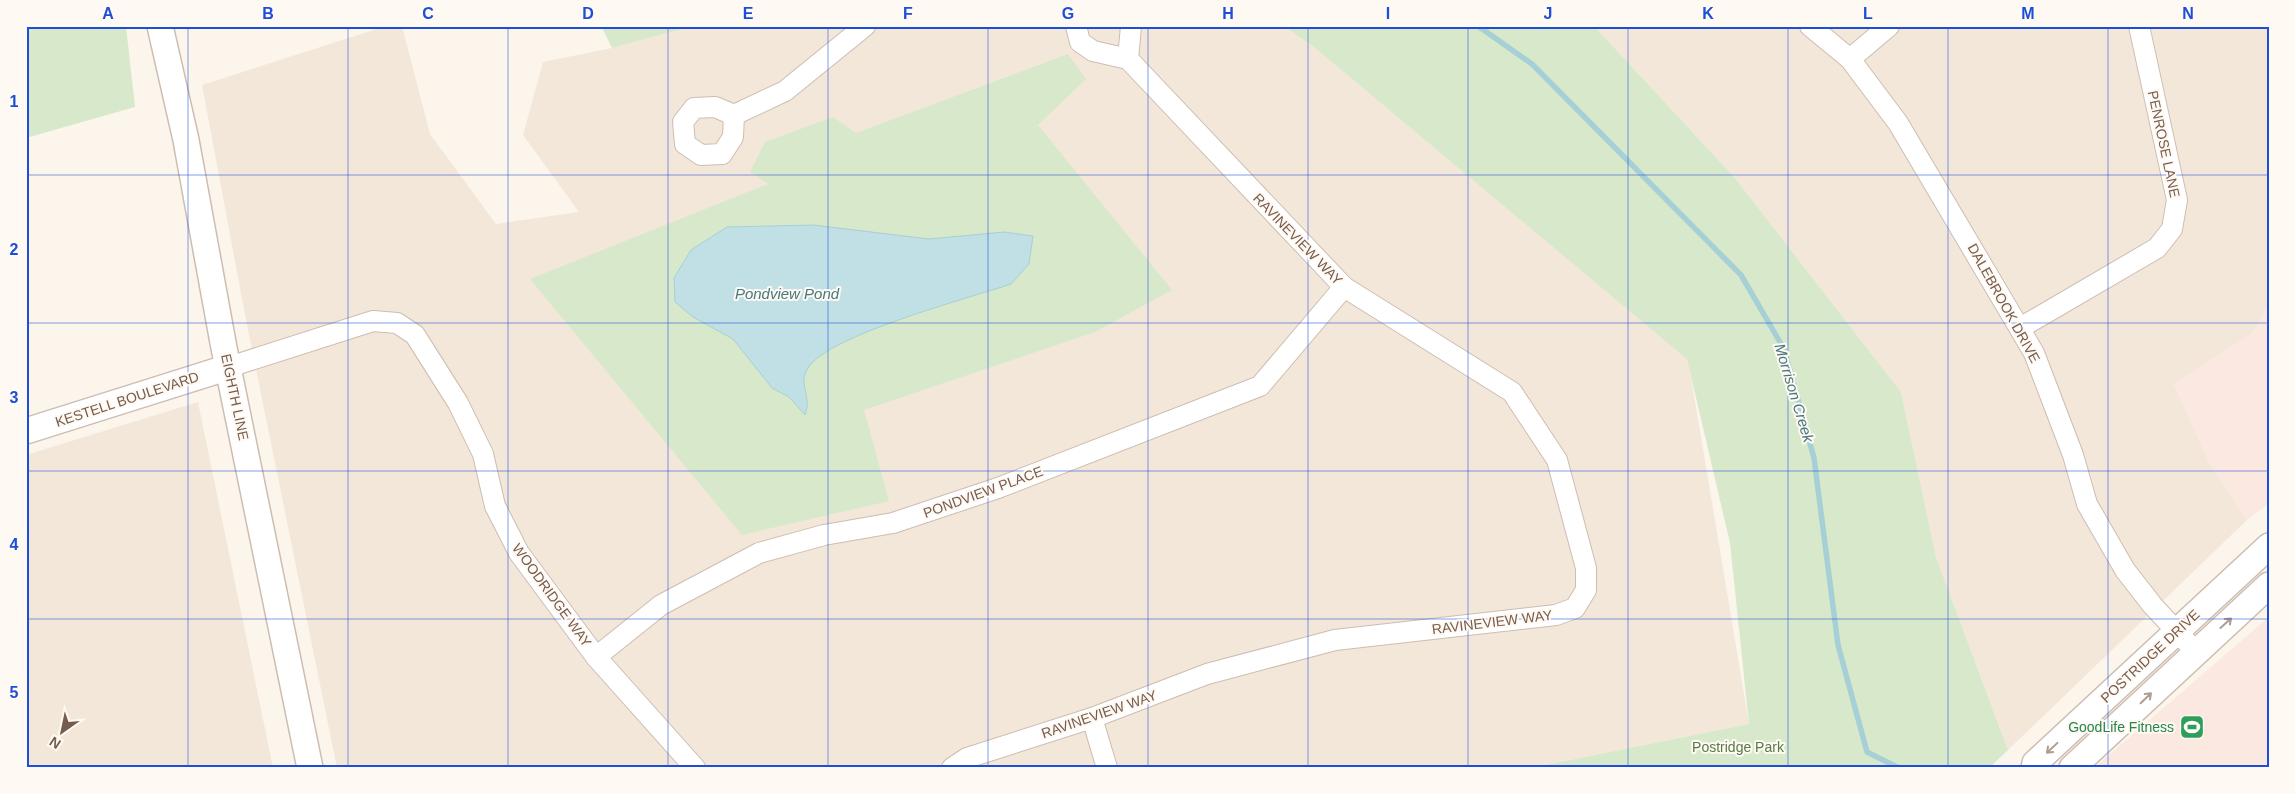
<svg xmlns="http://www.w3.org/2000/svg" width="2295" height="794" viewBox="0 0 2295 794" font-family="Helvetica,sans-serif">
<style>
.residential{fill:#f3e7da}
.commercial{fill:#fbe8e0}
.green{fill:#d7e9ca}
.water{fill:#c0e0e5;stroke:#a7cfd6}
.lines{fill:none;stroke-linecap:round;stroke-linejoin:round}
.stream{stroke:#a7cfd6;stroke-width:5.5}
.minor-casing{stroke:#cdbdb1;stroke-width:22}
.tertiary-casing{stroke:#cdbdb1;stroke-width:28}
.minor{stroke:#fff;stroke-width:20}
.tertiary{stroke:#fff;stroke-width:25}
.oneway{stroke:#ad9d95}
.grid{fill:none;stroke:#1d4ed8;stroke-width:1;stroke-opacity:0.55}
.labels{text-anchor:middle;stroke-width:4;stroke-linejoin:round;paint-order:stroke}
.street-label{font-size:14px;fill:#765c4f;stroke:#fef9f2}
.leisure-label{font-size:14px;fill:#27864d;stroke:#fef9f2;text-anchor:end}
.park-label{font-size:14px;fill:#577a48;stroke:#fef9f2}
.water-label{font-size:15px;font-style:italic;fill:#477780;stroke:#fef9f2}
.neatline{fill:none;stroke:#1d4ed8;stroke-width:2}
.grid-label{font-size:16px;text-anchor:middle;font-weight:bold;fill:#1d4ed8}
</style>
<rect width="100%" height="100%" fill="#fcf5eb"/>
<g class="residential">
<polygon points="386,26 402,26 430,134 496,224 579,212 523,135 543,62 612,48 693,26 1284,26 1315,48 1688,359 1749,724 1550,764 1517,768 337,768 246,320 202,85"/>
<polygon points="1594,26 2269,26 2269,304 2253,333 2174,384 2208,460 2247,520 2008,750 1936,557 1901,392 1735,178"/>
<polygon points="198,402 273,768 26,768 26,455"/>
</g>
<g class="commercial">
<polygon points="2269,304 2269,503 2247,520 2208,460 2174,384 2253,333"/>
<polygon points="2269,617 2269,768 2094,768"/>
</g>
<g class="green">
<polygon points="26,26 126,26 135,107 26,138"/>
<polygon points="601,26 693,26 612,48"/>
<polygon points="1284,26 1594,26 1735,178 1901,392 1936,557 2008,750 1989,768 1517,768 1550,764 1749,724 1730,543 1687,359 1315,48"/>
<polygon points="1068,54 1086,79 1038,125 1172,290 1095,332 864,410 889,501 742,535 530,279 768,184 750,172 765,142 833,117 856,133"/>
</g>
<path class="water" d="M813,225L929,239L1004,232L1033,236L1029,264L1011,284C970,298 828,335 808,368C800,380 806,388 807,400C808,405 806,411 805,415L789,397L772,388L733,339L693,317L675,302L674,278L691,250L727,227Z"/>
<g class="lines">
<polyline class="stream" points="1478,26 1532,64 1741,275 1784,349 1814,458 1838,645 1867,752 1899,768"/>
<defs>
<g id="minor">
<polyline points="1810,26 1850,59 1898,123 2034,353 2073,455 2087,504 2125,570 2153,606 2195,651"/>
<polyline points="1128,59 1131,26"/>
<polyline points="1850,59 1889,26"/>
<polygon points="715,107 734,115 733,137 722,154 701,155 685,144 683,122 694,108"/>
<polyline points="734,115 785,91 865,26"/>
<polyline points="2020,328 2157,248 2172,229 2177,200 2139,26"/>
<polyline points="229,367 373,321 397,323 415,335 458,403 483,454 495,506 519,553 596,657 695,768"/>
<polyline points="596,657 661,605 759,553 824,535 893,523 998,488 1260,386 1344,287"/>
<polyline points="1092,718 1107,768"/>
<polyline points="952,768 967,758 1092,718 1207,674 1335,640 1556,615 1575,608 1586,590 1586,568 1557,460 1512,392 1344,287 1128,59 1093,51 1080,42 1076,26"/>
</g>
<g id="tertiary">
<polyline points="160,26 186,140 224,348 310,768"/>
<polyline points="26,431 229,367"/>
<polyline points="2034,768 2035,763 2269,546"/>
<polyline points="2072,768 2269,585"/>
</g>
</defs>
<use href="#minor" class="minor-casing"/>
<use href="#tertiary" class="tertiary-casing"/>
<use href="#minor" class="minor"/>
<use href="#tertiary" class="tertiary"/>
</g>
<defs><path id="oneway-shaft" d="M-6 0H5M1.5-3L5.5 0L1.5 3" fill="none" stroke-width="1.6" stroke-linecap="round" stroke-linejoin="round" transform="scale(1.25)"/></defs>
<g class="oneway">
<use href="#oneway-shaft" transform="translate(2226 623) rotate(-42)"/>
<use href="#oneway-shaft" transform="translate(2146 698) rotate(-44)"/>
<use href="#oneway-shaft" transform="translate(2052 748) rotate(137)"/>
</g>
<path class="grid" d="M188,26V768M348,26V768M508,26V768M668,26V768M828,26V768M988,26V768M1148,26V768M1308,26V768M1468,26V768M1628,26V768M1788,26V768M1948,26V768M2108,26V768M26,175H2269M26,323H2269M26,471H2269M26,619H2269"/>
<defs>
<symbol id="stadium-square" viewBox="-11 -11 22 22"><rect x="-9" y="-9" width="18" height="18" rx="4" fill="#2e9e5b" stroke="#fef9f2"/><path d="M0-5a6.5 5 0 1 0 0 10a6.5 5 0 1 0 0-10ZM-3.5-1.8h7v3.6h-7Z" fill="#fff"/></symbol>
</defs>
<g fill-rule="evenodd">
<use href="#stadium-square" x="2178" y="713" width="28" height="28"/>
</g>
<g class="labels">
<g class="street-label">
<text transform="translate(2164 144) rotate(78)" y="5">PENROSE LANE</text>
<text transform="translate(1298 239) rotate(46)" y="5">RAVINEVIEW WAY</text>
<text transform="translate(2004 303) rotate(61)" y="5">DALEBROOK DRIVE</text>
<text transform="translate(235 397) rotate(78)" y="5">EIGHTH LINE</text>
<text transform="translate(127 399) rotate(-18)" y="5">KESTELL BOULEVARD</text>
<text transform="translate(983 492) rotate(-20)" y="5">PONDVIEW PLACE</text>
<text transform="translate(552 595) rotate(54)" y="5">WOODRIDGE WAY</text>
<text transform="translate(1492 622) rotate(-7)" y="5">RAVINEVIEW WAY</text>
<text transform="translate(2150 656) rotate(-43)" y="5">POSTRIDGE DRIVE</text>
<text transform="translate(1099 714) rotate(-19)" y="5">RAVINEVIEW WAY</text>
</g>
<g class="leisure-label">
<text x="2174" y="732">GoodLife Fitness</text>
</g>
<g class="park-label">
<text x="1738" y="752">Postridge Park</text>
</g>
<g class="water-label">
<text x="787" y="299">Pondview Pond</text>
<text transform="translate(1794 393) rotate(73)" y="5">Morrison Creek</text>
</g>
</g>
<rect width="2295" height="794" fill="none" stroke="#fef9f2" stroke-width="55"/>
<g transform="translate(62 732) rotate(213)" stroke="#fef9f2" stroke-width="4" paint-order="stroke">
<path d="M0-4L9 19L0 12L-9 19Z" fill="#765c4f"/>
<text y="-8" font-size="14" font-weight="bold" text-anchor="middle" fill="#765c4f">N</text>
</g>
<rect x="28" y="28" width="2240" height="738" class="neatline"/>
<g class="grid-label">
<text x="108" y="19">A</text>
<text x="268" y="19">B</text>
<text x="428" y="19">C</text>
<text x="588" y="19">D</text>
<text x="748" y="19">E</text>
<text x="908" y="19">F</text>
<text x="1068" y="19">G</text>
<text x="1228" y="19">H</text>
<text x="1388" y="19">I</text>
<text x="1548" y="19">J</text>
<text x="1708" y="19">K</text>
<text x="1868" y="19">L</text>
<text x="2028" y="19">M</text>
<text x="2188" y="19">N</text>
<text x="14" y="107">1</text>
<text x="14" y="255">2</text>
<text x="14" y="403">3</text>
<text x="14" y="550">4</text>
<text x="14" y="698">5</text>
</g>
</svg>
